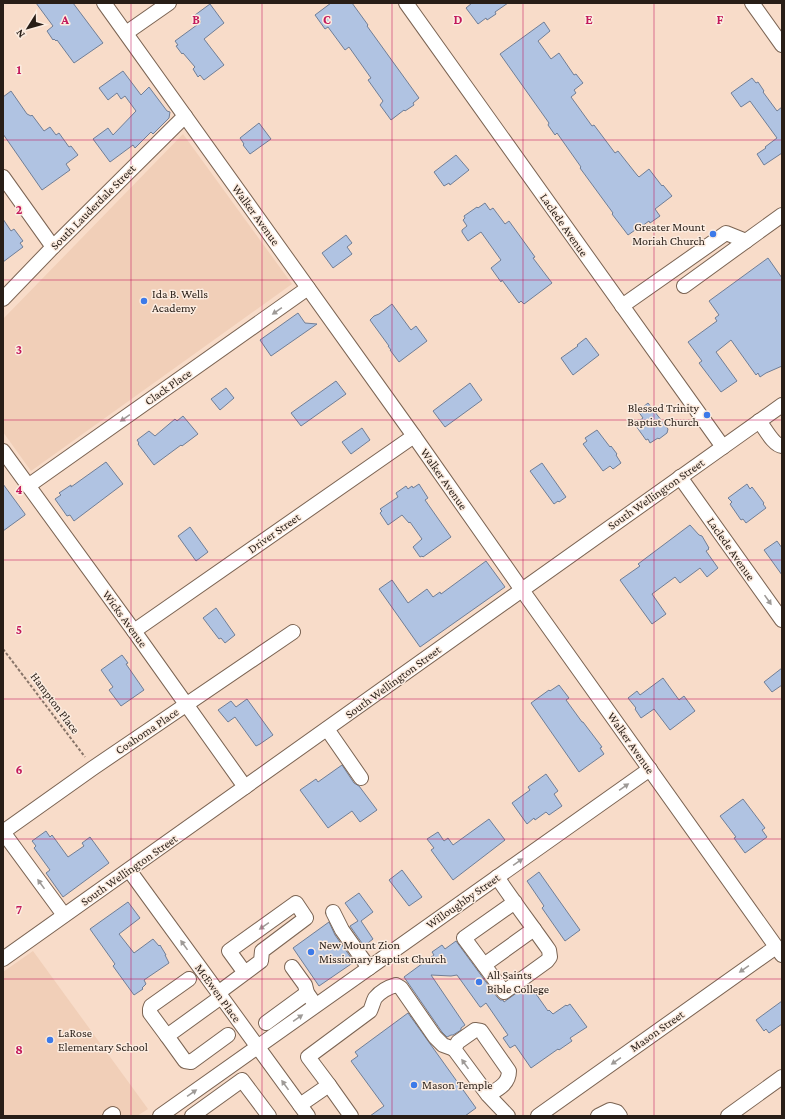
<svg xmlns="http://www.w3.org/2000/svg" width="785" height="1119" viewBox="0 0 785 1119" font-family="'Crimson Pro',serif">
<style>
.built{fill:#f1cfb8}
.building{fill:#b0c3e2;stroke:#707e96}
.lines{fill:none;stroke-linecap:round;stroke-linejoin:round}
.minor-casing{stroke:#7b6453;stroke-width:16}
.path{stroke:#877468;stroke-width:2;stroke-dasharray:3 2;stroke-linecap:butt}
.minor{stroke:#fff;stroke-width:14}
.oneway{fill:#9e9a97}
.grid{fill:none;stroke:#c2185b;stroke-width:1;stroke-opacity:0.55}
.poi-dot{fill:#3c7ae9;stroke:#fcece0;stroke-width:1.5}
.labels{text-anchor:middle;stroke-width:3;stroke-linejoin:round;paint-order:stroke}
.street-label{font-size:12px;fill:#281e17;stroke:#fcece0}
.poi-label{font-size:12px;fill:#281e17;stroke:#fcece0;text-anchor:start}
.grid-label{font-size:13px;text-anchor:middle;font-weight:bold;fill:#c2185b;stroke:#fcece0;stroke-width:3;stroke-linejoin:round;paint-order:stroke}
</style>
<rect width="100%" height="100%" fill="#f8dcc9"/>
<g class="built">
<polygon points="183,134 292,284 31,471 3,432 3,319"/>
<polygon points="33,951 148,1109 137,1116 3,1116 3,972"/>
</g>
<g class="building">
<polygon points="36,3 73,3 103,43 74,63 57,40 56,41 54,39 53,40 47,31 53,26"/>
<polygon points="331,3 352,3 368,25 367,26 419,98 413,103 414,105 405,111 404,110 391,120 380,105 383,101 368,80 371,78 349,47 345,50 328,27 325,29 315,15"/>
<polygon points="472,3 508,3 495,12 496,14 487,20 486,18 478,24 466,8"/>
<polygon points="210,4 224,23 204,39 224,65 204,80 200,75 198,77 193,69 195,67 183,53 182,54 176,46 178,45 175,41 201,22 195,15"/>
<polygon points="544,22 550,31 538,41 551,59 559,53 574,75 576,74 583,83 574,90 576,93 571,97 592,126 594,125 615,153 618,151 637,175 639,177 649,169 662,186 663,185 672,196 655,209 660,216 650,223 649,221 638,229 638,228 628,235 612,214 613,213 580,168 581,167 557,133 555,135 548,125 549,123 500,54"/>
<polygon points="123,71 141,95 149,87 167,111 170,112 169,118 153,134 151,132 135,148 133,145 110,162 93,139 108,128 113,135 136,111 125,96 121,99 117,93 108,100 99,88"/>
<polygon points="752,78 756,83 758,82 764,91 763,92 777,111 782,107 782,153 764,165 757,154 766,148 765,147 777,138 750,101 741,107 731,93"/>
<polygon points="11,91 27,114 31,116 32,115 44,131 50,127 56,135 59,133 69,147 71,146 78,155 66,164 70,170 42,190 3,134 3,97"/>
<polygon points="259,123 271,139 250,154 243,145 244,144 240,138"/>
<polygon points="456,155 469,170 450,185 449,183 444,186 434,172"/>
<polygon points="485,203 490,210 493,208 505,224 509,221 535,257 533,258 552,283 524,304 521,301 519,303 502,280 501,282 491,268 501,260 481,232 468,241 462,232 462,230 467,226 463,220 465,218 464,216 477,207 478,208"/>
<polygon points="3,219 11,231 14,229 23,241 20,243 23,247 3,262"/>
<polygon points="346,235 352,243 347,247 352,254 333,268 322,253"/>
<polygon points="768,258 782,278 782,366 766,373 760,377 758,373 756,375 731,340 716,352 737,381 721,392 699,363 702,361 688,342 717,321 715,318 719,315 709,301"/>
<polygon points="392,304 411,330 416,326 427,341 399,362 390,350 391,350 388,346 389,346 370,320 374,316 379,314"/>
<polygon points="298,313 305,323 317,324 271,356 260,340"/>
<polygon points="586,338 599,355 573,375 561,358 578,346 577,345"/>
<polygon points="336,381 346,394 301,426 291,413"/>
<polygon points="470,383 482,400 445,427 433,411"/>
<polygon points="226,388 234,398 220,410 211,399"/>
<polygon points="648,403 668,429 667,433 659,439 658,438 650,443 648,439 646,440 636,426 638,425 636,423 643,418 638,411"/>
<polygon points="183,416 198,434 182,446 181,445 154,465 138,444 139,443 137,440 149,431 155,436 175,419 177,421"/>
<polygon points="362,428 370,440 351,454 342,442"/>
<polygon points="597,430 610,447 611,446 617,454 616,455 621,463 613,469 610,466 603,471 583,444 587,441 585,438"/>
<polygon points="106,462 123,484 74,521 70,515 67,516 55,499 61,495 59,493 71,485 71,487"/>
<polygon points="542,463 566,497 559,502 558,501 554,504 530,471"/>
<polygon points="3,484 25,514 25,515 3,531"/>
<polygon points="419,484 428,498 425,500 451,537 423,557 422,556 420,557 413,547 422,539 410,522 409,523 402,515 388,525 380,513 382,511 380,509 398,497 396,493 406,486 408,489 412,486 413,488"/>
<polygon points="747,484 750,489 752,487 764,503 763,504 766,508 746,523 743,519 741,520 730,504 732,502 728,498"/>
<polygon points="690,525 699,535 702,536 709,548 708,548 709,549 706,551 718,568 707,577 700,568 680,583 675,577 652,594 666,614 652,624 620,580 640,566 638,564"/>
<polygon points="190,527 208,552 196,561 178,536"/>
<polygon points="777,541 782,548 782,575 764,550"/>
<polygon points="486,561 505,587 420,647 379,589 392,580 408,603 427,589 433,597 440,592 441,594"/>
<polygon points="216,608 235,635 225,643 221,638 219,639 203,618"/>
<polygon points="122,655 128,663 126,664 144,690 121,706 109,690 113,687 101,670"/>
<polygon points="782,668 782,685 772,692 764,682"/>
<polygon points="663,678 679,700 684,696 695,711 670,730 654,709 641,718 635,709 636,708 628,698 637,691 640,695"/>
<polygon points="559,685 569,698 566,700 582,722 583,722 602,747 600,748 604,754 579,772 531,703 549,690 550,691"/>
<polygon points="247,699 273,735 260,744 256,746 235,717 228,722 218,710 231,701 236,707"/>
<polygon points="342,765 354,783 359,786 377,810 360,822 352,811 328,828 300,790 316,779 318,782"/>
<polygon points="546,774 558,791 554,794 562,806 549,815 546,812 535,820 534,818 527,824 512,803 530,790 528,787"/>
<polygon points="743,799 765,828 762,830 767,837 745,853 734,838 736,837 720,816"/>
<polygon points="489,819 505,840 453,880 431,850 434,848 427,839 438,832 444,841 448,838 453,845"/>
<polygon points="46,831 50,837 52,835 68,857 84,846 82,843 90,837 109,863 63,897 46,873 50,870 34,848 36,846 32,841"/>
<polygon points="402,870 422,897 409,906 389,880"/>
<polygon points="539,872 580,930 565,941 542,908 544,906 527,881"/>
<polygon points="359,893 373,912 361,921 373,939 364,946 350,926 358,921 345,903"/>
<polygon points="128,902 140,918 119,934 134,953 153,939 159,946 160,945 166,955 165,955 169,963 144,980 146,984 142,988 143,989 134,995 113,966 115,964 90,929"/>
<polygon points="329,922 335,935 354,962 319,986 293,948"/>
<polygon points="456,941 497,997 500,1000 503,1000 504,1002 529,984 548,1011 549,1010 553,1014 566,1005 567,1006 570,1004 587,1027 570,1038 572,1041 559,1050 558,1049 531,1068 515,1045 510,1048 503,1038 508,1035 486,1003 481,1007 480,1007 457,975 451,976 431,975 465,1025 461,1028 461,1030 453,1035 451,1035 447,1037 442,1032 404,977 434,955 432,952 442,945 445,949"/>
<polygon points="782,1001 782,1024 769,1033 766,1029 764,1031 756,1020"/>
<polygon points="408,1013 476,1108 465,1116 370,1116 384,1106 351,1061 358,1056 355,1052"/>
</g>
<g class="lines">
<defs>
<g id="minor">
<polyline points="104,3 414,436 522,590 782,955"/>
<polyline points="406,3 723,447"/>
<polyline points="752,3 782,45"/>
<polyline points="126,33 169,3"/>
<polyline points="3,177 53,247"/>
<polyline points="684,286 746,241"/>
<polyline points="3,299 53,247 185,116"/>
<polyline points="622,306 726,233 746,241 782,215"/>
<path d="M759,421C765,428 773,445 782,446"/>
<polyline points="3,451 134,631 245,787"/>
<polyline points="680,477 782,620"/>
<polyline points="28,486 308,288"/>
<polyline points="134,631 414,436"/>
<polyline points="327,729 361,778"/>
<polyline points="129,870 308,1116"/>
<path d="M497,877C514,902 532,926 549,950L550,957L547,961L504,992L464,938L515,902"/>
<polyline points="333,912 342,930 369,968"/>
<polyline points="64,915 3,832 93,768 293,632"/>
<polyline points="3,959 782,405"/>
<polyline points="484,965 534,929"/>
<polyline points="292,967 305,985 307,993 312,1000"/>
<polyline points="218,993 261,961 262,951 306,918 296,903 229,951 245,973"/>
<polyline points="221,997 167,1036 185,1061 191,1062 228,1035"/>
<polyline points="266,1023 307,993"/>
<polyline points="167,1036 150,1013 150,1009 151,1006 189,979"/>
<polyline points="329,1085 351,1116"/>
<path d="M488,1095C498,1089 509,1084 509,1071L481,1031L475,1030L458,1042L454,1049L488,1095L508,1116"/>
<path d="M300,1105L329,1085L308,1057L370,1011C372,1007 373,1002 375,998C380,992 389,987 396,985L401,988L435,1037L443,1045L454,1049"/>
<polyline points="110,1116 113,1114"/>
<polyline points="160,1116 650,769"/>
<polyline points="192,1116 242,1080 269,1116"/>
<polyline points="538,1116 776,947"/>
<polyline points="598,1116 610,1110 617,1112 620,1116"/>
<polyline points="728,1116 782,1077"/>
</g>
</defs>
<use href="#minor" class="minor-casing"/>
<polyline class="path" points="3,649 85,757"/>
<use href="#minor" class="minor"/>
</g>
<defs><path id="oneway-solid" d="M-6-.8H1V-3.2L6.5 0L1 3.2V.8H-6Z"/></defs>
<g class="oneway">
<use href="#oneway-solid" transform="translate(277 311) rotate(145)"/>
<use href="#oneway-solid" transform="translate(125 418) rotate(145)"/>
<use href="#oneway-solid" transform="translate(768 600) rotate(55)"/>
<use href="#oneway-solid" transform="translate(624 787) rotate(-35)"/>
<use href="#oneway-solid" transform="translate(518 862) rotate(-35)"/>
<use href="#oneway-solid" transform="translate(41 884) rotate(-126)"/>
<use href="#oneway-solid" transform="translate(264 926) rotate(145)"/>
<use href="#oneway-solid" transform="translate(184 945) rotate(-126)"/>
<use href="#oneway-solid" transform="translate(744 969) rotate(145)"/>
<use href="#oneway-solid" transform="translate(298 1018) rotate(-35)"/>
<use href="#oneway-solid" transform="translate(616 1061) rotate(145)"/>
<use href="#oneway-solid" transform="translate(465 1064) rotate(-126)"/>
<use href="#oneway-solid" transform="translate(285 1085) rotate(-126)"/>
<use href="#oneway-solid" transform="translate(192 1093) rotate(-35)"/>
</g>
<path class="grid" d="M131,3V1116M262,3V1116M392,3V1116M523,3V1116M654,3V1116M3,140H782M3,280H782M3,420H782M3,560H782M3,699H782M3,839H782M3,979H782"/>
<g class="poi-dot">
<circle cx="713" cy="234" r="4"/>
<circle cx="144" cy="301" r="4"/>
<circle cx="707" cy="415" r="4"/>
<circle cx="311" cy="952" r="4"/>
<circle cx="479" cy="982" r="4"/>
<circle cx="50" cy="1040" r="4"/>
<circle cx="414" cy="1085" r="4"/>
</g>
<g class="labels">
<g class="street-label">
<text transform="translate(93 207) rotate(-45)" y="4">South Lauderdale Street</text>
<text transform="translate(256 215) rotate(54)" y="4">Walker Avenue</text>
<text transform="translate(564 225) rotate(55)" y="4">Laclede Avenue</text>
<text transform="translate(168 387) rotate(-35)" y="4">Clack Place</text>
<text transform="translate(444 479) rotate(55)" y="4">Walker Avenue</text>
<text transform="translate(656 494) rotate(-35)" y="4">South Wellington Street</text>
<text transform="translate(274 533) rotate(-35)" y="4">Driver Street</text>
<text transform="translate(731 549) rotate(55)" y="4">Laclede Avenue</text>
<text transform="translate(125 619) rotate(54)" y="4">Wicks Avenue</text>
<text transform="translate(393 682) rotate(-36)" y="4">South Wellington Street</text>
<text transform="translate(55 703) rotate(53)" y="4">Hampton Place</text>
<text transform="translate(147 731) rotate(-34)" y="4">Coahoma Place</text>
<text transform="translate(631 743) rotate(55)" y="4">Walker Avenue</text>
<text transform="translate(129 870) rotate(-35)" y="4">South Wellington Street</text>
<text transform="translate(463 901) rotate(-35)" y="4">Willoughby Street</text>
<text transform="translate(218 993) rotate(54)" y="4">McEwen Place</text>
<text transform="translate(657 1031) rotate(-35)" y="4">Mason Street</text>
</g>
<g class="poi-label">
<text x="705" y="231" text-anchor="end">Greater Mount<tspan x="705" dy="14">Moriah Church</tspan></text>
<text x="152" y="298">Ida B. Wells<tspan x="152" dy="14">Academy</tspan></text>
<text x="699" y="412" text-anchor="end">Blessed Trinity<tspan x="699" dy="14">Baptist Church</tspan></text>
<text x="319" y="949">New Mount Zion<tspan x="319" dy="14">Missionary Baptist Church</tspan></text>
<text x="487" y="979">All Saints<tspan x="487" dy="14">Bible College</tspan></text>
<text x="58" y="1037">LaRose<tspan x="58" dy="14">Elementary School</tspan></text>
<text x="422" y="1089">Mason Temple</text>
</g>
</g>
<g class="grid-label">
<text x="65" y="24">A</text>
<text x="196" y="24">B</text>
<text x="327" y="24">C</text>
<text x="458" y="24">D</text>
<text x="589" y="24">E</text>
<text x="720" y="24">F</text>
<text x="19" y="74">1</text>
<text x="19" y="214">2</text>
<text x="19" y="354">3</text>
<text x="19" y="494">4</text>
<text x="19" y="634">5</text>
<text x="19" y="774">6</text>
<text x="19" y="914">7</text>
<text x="19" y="1054">8</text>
</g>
<rect width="785" height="1119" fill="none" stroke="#281e17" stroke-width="8"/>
<g transform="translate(28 28) rotate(233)" stroke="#fcece0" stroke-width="3" paint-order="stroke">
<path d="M0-3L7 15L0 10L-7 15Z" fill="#281e17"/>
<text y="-6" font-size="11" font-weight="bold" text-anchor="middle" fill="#281e17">N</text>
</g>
</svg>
